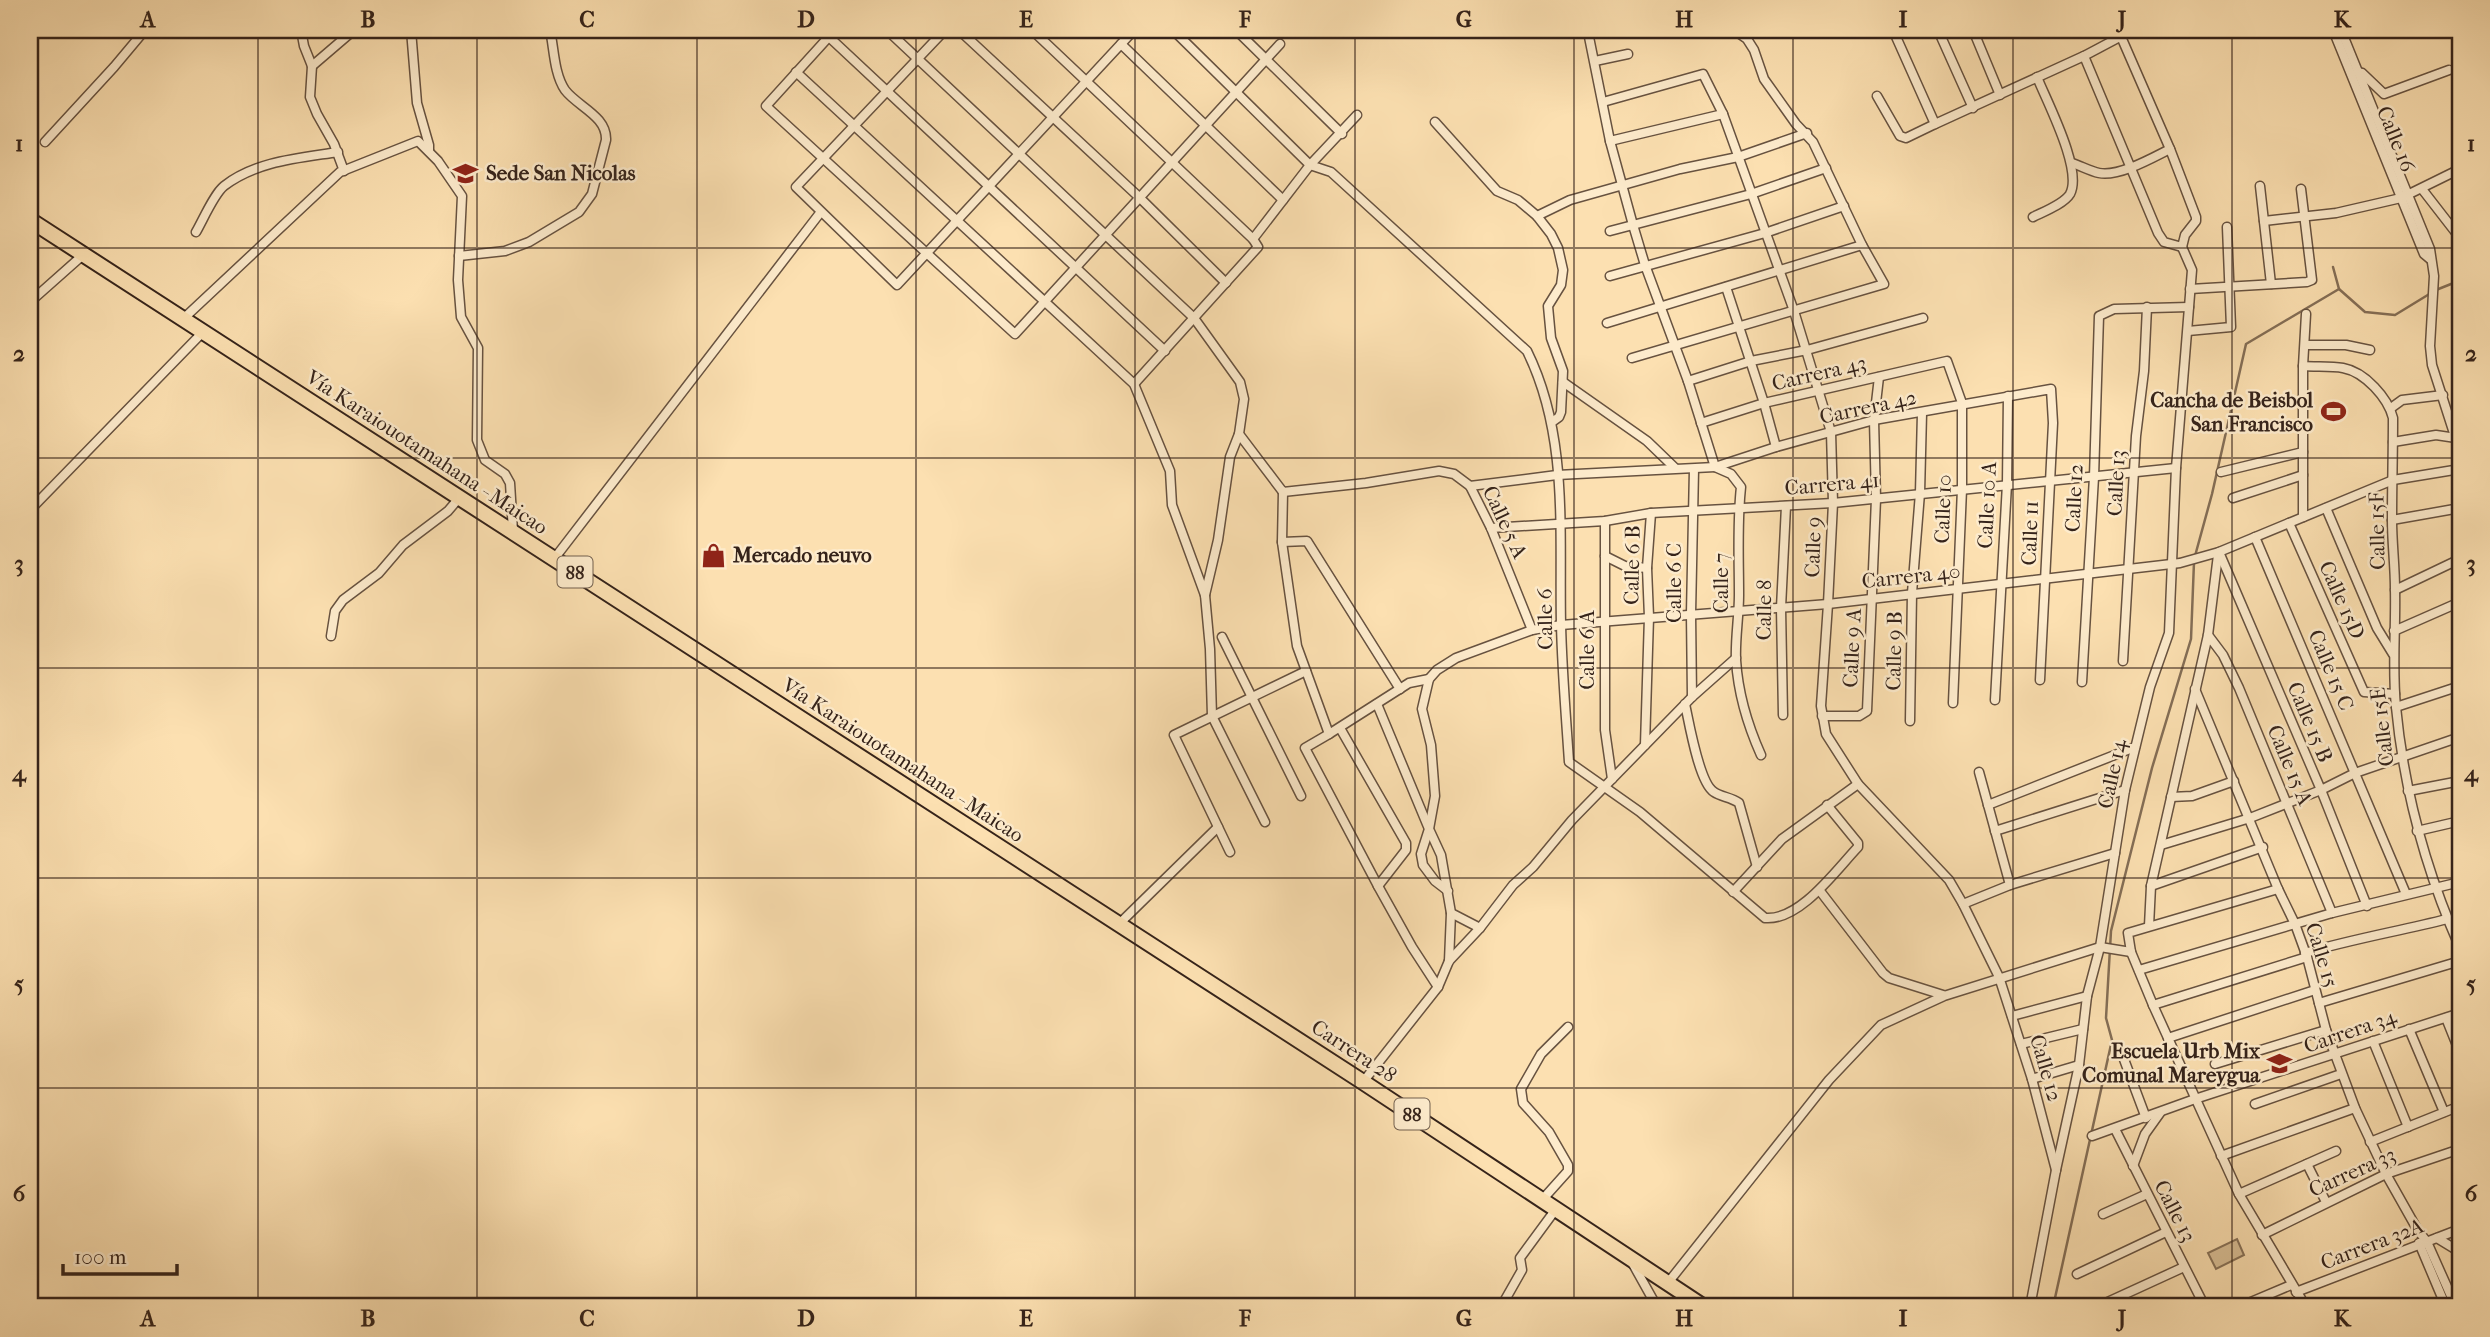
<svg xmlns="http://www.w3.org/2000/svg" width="2490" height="1337" viewBox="0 0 2490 1337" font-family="'IM FELL French Canon',serif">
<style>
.green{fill:#dac097;stroke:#887258;stroke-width:2}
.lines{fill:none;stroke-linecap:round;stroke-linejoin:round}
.stream{stroke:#846e56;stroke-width:2.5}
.street-casing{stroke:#675240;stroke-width:11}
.highway-casing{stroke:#35231a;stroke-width:18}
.street{stroke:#fdebcc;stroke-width:8}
.highway{stroke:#fce0b1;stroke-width:14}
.grid{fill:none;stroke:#35231a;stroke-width:2;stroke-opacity:0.55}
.labels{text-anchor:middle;stroke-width:5;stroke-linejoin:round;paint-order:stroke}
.shield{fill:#fdebcc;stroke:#715f4f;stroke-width:2}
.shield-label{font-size:19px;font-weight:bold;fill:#35231a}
.street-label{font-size:21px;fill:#35231a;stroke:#fdebcc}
.poi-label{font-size:21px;font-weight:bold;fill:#35231a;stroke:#fdebcc;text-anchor:start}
.neatline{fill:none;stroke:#35231a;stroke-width:2.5}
.grid-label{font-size:23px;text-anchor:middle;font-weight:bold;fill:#35231a}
</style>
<rect width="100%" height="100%" fill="#fce0b1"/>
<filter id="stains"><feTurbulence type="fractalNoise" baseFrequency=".00286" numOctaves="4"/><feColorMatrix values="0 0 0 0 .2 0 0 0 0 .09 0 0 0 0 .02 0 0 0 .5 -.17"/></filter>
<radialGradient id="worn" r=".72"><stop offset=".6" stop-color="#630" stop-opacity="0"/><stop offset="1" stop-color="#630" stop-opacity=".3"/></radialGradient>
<polygon class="green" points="2237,1239 2244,1255 2216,1269 2208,1253"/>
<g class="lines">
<g class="stream">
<polyline points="2333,267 2339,289 2365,312 2395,315 2431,293"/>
<polyline points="2436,290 2451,284 2460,284"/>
<polyline points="2195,556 2212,494 2246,344 2339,289"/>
<polyline points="2053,1307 2112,1040 2106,1018 2111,931 2152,768 2191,639 2194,562"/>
</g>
<defs>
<g id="street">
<polyline points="301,30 304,46 312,66 310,97 317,114 334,144 344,171"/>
<polyline points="411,30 417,103 429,145 429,151"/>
<polyline points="835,30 766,106 1015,334 1280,44"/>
<polyline points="887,30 1194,318 1240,382 1244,399 1239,434 1283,492 1366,483 1439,471 1454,474 1470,486 1491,528 1532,630"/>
<polyline points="945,30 796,187 897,285 1134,30"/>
<polyline points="959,30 1139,197 1226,283"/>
<polyline points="1032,30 1253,239"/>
<path d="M1173,30L1310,165L1331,172L1527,351C1569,436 1559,532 1561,624C1562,670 1566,716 1569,762L1640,812L1765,918C1800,921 1836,870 1858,847V843L1827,805"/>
<polyline points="1236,30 1342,134"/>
<polyline points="1893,30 1935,124 2084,56 2133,30"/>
<polyline points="1938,30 1973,108"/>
<polyline points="1973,30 2000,95"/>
<polyline points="2333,30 2424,254 2430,259"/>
<polyline points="2341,30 2430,249 2434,276 2430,346 2432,365 2460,452"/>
<polyline points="2119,32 2170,149 2196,217 2196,221 2185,235 2182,247"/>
<polyline points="829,37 1165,351"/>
<path d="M1589,37L1610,141L1633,225L1645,265L1688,381L1715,467L1731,474L1741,487C1737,523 1739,559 1739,595C1739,617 1735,639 1736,660C1738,692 1748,726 1761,755"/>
<polyline points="1121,44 1283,200"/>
<polyline points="2084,56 2158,233 2164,242 2182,247"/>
<polyline points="1595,61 1628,54"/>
<polyline points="312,66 354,30"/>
<polyline points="796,72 1134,384 1170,471 1172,505 1205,595 1210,649 1212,716 1265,822"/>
<polyline points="2357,72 2362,73 2384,94 2449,70"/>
<polyline points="1877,96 1900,136 1906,138 1935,124"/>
<polyline points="1603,102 1703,74 1723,114 1794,311 1831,432 1833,503 1828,604 1821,706 1826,734 1858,784 1949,880 1963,904 1999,977 2032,1079 2056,1170"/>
<polyline points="1435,122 1497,191 1518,200 1537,216 1551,234 1558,248 1563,270 1561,285 1548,306 1551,338 1563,371 1561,412 1559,417 1552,422"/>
<polyline points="1610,141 1723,114"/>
<polyline points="45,142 114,67 145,30"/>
<path d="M2072,163C2081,166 2090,171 2099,173C2119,177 2152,158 2170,149"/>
<polyline points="2260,186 2271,284"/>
<polyline points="2422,189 2460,238"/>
<polyline points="1537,216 1570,200 1680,169 1738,157 1807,133"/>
<path d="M2033,217C2043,212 2064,204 2070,194C2083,170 2047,102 2037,77"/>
<polyline points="2264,221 2336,213 2401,198 2460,169"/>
<polyline points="1610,231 1751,194 1826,168"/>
<path d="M196,232C203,220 214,194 224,186C256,161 300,158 338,152"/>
<path d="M459,256L505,251L529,242L579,212L592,194L606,140C607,116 578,107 565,90C554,74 554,48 550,30"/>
<polyline points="1610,276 1765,233 1844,206"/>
<polyline points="1726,287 1764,403 1776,447"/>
<polyline points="2190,289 2307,282 2312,280 2301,189"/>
<polyline points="30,302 83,255"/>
<polyline points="182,320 340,172 418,141 438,161 462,196 458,280 461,317 478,348 477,440 485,460 505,474 510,483 513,531"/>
<polyline points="1607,323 1862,245"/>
<polyline points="2188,331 2231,327 2227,227"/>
<polyline points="2305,345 2346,345 2370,350"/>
<polyline points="1632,358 1884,284 1862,245 1813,142 1796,124 1764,79 1754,50 1747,39 1734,30"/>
<path d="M2303,366C2316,367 2331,366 2343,368C2365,372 2388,398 2393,418C2393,452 2392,486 2392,520C2392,543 2395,566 2395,589C2396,628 2392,667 2396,707C2404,791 2426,871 2460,948"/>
<polyline points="1688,381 1751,361 1807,350 1923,318"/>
<polyline points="1563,382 1647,441 1675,468"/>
<polyline points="1134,384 1258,247 1253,239 1310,165 1357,115"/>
<polyline points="2391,408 2402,400 2443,395"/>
<polyline points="1701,423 1764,403 1947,361 1962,403 1962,489 1953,703"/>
<polyline points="2393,442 2436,435 2456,438"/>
<polyline points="2221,472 2303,452"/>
<polyline points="1470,486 1557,475 1715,467 1776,447 1874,420 2051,389 2053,423 2040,680"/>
<polyline points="1283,492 1282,542 1297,646 1329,734 1409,683 1429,679"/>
<polyline points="2233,498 2303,475"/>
<polyline points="2326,508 2377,628 2393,654"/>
<polyline points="30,510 202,333"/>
<polyline points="2303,517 2303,366 2306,314"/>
<polyline points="2392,520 2460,508"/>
<polyline points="1605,521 1605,730 1612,779"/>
<polyline points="2289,523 2364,692 2395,694"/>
<polyline points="1491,528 1605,521 1651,513 1833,503 2176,468"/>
<polyline points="2255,537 2406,894"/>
<polyline points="1282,542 1307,541 1400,689"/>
<polyline points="2219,552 2321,790 2367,906"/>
<polyline points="1605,556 1625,566 1647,568"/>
<polyline points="554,559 820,213"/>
<polyline points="2395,590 2460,559"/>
<polyline points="1205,595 1218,540 1230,457 1239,434"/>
<polyline points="2394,631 2460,602"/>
<polyline points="2208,635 2223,655 2239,688 2332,913"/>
<polyline points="331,636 335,611 343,600 379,573 403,545 448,511 459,498"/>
<polyline points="1222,637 1301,796"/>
<polyline points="2123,661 2136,436 2144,371 2147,307"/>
<polyline points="2082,682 2094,477 2099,316 2114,309 2189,307"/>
<polyline points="2195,689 2278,889 2295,924 2307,957 2326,1030 2355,1108 2386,1174 2417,1229 2427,1242 2456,1307"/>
<polyline points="1692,697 1691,614 1694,469"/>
<polyline points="1995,700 2007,484 2008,396"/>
<polyline points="1377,704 1429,829 1421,854 1423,865 1435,881 1448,891"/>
<path d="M1685,704C1689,722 1699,783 1714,792C1721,797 1731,797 1739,803L1757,867"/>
<polyline points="2396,707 2460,686"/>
<polyline points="1783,715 1781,608 1786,506"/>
<polyline points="1822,716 1859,716 1867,711 1876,499 1874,420 1879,377"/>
<polyline points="1910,721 1912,593 1920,493 1922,413"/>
<polyline points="1329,734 1305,748 1378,886 1406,850 1406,843 1340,728"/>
<polyline points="1645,745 1649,617 1647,568 1651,513"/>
<polyline points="1979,772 2010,885"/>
<polyline points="2408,791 2460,781"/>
<polyline points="2171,797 2192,796 2234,781"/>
<polyline points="1988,805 2135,747"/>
<polyline points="1995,831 2125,790"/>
<polyline points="2417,831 2460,821"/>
<polyline points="2161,845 2250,818 2321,790 2355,773 2460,737"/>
<polyline points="1230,852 1174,735 1306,671"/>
<polyline points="1378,886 1412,947 1438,987"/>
<polyline points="2151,886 2263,847"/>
<polyline points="2278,889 2128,933 2131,952 2153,1005 2239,1194 2306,1307"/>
<polyline points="1820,891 1883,973 1889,978 1943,995"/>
<polyline points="1733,892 1782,839 1858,784"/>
<polyline points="1963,904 2010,885 2115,853"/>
<polyline points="1119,924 1218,827"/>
<polyline points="2149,926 2151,886 2208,635 2218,555"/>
<polyline points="1480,928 1451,913 1441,855 1429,829 1435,796 1431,745 1422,709 1429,679 1437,670 1456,658 1532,630 1561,625 1828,604 2180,563 2219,552 2393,480 2460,469"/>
<path d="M2305,953C2352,939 2400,931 2447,919"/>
<polyline points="1449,961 1451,913"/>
<polyline points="2139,970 2332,913 2460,882"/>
<polyline points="2319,1003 2460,961"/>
<polyline points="2153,1005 2307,957"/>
<polyline points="2012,1016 2087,996"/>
<polyline points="2446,1018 2460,1053"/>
<polyline points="2409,1029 2444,1112"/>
<polyline points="2168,1038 2315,990"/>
<polyline points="2373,1041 2408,1127"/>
<polyline points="2021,1044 2083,1029"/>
<polyline points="2122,1054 2146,1118"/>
<polyline points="2215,1064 2326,1030"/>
<polyline points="2032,1079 2079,1065"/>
<polyline points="1363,1082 1438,987 1449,961 1480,928 1513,885 1533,867 1572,820 1692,697 1736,658"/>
<polyline points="2255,1104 2341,1074"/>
<polyline points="2115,1129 2205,1307"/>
<polyline points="2092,1136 2195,1099 2460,1013"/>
<polyline points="2370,1142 2460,1106"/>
<polyline points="2221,1156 2355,1108"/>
<polyline points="2307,1164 2326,1202"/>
<polyline points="2133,1166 2145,1134 2160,1113"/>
<polyline points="2239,1194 2336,1151"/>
<polyline points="1542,1200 1568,1171 1568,1165 1549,1132 1523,1103 1521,1089 1541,1054 1568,1027"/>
<polyline points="2103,1214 2147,1194"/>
<polyline points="2262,1235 2386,1174 2460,1149"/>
<polyline points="2437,1238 2460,1252"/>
<polyline points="2419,1243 2446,1307"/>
<polyline points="1633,1264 1657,1307"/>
<polyline points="2077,1274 2166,1232"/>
<polyline points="1667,1284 1829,1080 1881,1025 1944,996 2100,947 2131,952"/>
<polyline points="2296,1292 2460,1229"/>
<polyline points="2099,1306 2184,1267"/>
<polyline points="1501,1307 1522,1270 1520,1258 1556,1209"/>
<polyline points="2030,1307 2056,1170 2079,1065 2087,996 2100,947 2125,790 2150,687 2169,633 2176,468 2192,270 2182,247"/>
<polyline points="2239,1307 2291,1285"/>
</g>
<polyline id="highway" points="30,220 1363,1082 1704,1307"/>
</defs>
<use href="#street" class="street-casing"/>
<use href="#highway" class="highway-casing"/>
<use href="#street" class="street"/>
<use href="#highway" class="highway"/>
</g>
<path class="grid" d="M258,30V1307M477,30V1307M697,30V1307M916,30V1307M1135,30V1307M1355,30V1307M1574,30V1307M1793,30V1307M2013,30V1307M2232,30V1307M30,248H2460M30,458H2460M30,668H2460M30,878H2460M30,1088H2460"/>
<defs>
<symbol id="school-bare" viewBox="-9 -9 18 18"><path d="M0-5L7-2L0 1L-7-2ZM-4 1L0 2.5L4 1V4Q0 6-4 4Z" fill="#8f2418" stroke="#fdebcc" stroke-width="2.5" paint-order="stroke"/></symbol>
<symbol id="stadium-bare" viewBox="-9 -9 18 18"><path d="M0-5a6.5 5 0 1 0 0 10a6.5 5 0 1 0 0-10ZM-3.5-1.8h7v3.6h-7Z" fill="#8f2418" stroke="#fdebcc" stroke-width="2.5" paint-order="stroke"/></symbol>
<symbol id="shop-bare" viewBox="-9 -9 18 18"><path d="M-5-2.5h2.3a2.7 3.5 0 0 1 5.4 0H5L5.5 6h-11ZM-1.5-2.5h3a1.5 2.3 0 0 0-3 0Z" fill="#8f2418" stroke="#fdebcc" stroke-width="2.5" paint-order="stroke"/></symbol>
</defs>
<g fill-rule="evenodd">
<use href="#school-bare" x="448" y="156" width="35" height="35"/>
<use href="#stadium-bare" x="2316" y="394" width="35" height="35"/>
<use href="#shop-bare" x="696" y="538" width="35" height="35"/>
<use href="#school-bare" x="2262" y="1046" width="35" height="35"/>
</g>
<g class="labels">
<g class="shield">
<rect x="557.5" y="556.5" width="35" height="31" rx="5"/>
<rect x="1394.5" y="1098.5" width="35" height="31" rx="5"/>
</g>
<g class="shield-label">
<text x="575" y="579">88</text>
<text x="1412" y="1121">88</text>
</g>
<g class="street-label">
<text transform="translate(2396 139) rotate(68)" y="7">Calle 16</text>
<text transform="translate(1819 373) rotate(-13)" y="7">Carrera 43</text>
<text transform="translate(1868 407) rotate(-12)" y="7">Carrera 42</text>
<text transform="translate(427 452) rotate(33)" y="7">Vía Karaiouotamahana - Maicao</text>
<text transform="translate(2116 483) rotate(-87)" y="7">Calle 13</text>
<text transform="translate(1832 484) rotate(-5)" y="7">Carrera 41</text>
<text transform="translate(2074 498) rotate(-87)" y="7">Calle 12</text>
<text transform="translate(1987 505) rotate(-87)" y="7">Calle 10 A</text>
<text transform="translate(1943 509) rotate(-88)" y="7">Calle 10</text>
<text transform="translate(1505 522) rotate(65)" y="7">Calle 5 A</text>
<text transform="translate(2377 531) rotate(-91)" y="7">Calle 15F</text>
<text transform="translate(2030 533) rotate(-88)" y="7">Calle 11</text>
<text transform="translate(1813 547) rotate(-88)" y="7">Calle 9</text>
<text transform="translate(1632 565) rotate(-89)" y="7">Calle 6 B</text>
<text transform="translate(1911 576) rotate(-6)" y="7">Carrera 40</text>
<text transform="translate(1674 583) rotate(-90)" y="7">Calle 6 C</text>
<text transform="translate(1721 583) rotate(-90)" y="7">Calle 7</text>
<text transform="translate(2342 600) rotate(66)" y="7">Calle 15D</text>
<text transform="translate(1764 610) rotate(-89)" y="7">Calle 8</text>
<text transform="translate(1545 619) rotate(-91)" y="7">Calle 6</text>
<text transform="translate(1852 648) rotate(-87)" y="7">Calle 9 A</text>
<text transform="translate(1587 650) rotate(-90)" y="7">Calle 6 A</text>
<text transform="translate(1894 651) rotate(-89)" y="7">Calle 9 B</text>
<text transform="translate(2331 670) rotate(67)" y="7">Calle 15 C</text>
<text transform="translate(2310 722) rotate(67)" y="7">Calle 15 B</text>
<text transform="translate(2382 727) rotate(-97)" y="7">Calle 15E</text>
<text transform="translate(903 760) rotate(33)" y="7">Vía Karaiouotamahana - Maicao</text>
<text transform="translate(2290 765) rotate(67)" y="7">Calle 15 A</text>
<text transform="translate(2112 774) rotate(-78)" y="7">Calle 14</text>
<text transform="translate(2322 955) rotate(73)" y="7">Calle 15</text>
<text transform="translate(2350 1031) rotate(-19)" y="7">Carrera 34</text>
<text transform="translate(1354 1051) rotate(33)" y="7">Carrera 28</text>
<text transform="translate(2046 1068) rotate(74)" y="7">Calle 12</text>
<text transform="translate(2352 1172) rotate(-24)" y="7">Carrera 33</text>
<text transform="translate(2175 1211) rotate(63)" y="7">Calle 13</text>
<text transform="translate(2372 1244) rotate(-21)" y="7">Carrera 32A</text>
</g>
<g class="poi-label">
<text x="486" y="180">Sede San Nicolas</text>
<text x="2313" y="407" text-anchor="end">Cancha de Beisbol<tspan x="2313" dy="24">San Francisco</tspan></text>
<text x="733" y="562">Mercado neuvo</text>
<text x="2260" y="1058" text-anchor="end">Escuela Urb Mix<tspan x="2260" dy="24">Comunal Mareygua</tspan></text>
</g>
</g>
<rect width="2490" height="1337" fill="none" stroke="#fce0b1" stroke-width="77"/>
<path d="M63 1264v10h114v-10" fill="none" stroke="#35231a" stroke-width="3.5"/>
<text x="74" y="1264" font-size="21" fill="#35231a" stroke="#fdebcc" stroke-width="5" paint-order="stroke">100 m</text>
<rect x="38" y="38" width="2414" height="1260" class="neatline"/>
<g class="grid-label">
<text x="148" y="27">A</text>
<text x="368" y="27">B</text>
<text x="587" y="27">C</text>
<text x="806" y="27">D</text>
<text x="1026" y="27">E</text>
<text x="1245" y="27">F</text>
<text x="1464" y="27">G</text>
<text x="1684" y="27">H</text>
<text x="1903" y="27">I</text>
<text x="2122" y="27">J</text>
<text x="2342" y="27">K</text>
<text x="19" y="151">1</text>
<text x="2471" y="151">1</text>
<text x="19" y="361">2</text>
<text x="2471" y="361">2</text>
<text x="19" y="571">3</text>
<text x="2471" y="571">3</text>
<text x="19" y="781">4</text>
<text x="2471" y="781">4</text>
<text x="19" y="991">5</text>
<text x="2471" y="991">5</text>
<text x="19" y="1201">6</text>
<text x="2471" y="1201">6</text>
<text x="148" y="1326">A</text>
<text x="368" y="1326">B</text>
<text x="587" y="1326">C</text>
<text x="806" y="1326">D</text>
<text x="1026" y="1326">E</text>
<text x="1245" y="1326">F</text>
<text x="1464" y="1326">G</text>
<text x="1684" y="1326">H</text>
<text x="1903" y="1326">I</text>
<text x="2122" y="1326">J</text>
<text x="2342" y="1326">K</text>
</g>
<rect width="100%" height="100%" filter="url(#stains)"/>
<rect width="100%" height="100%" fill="url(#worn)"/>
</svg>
